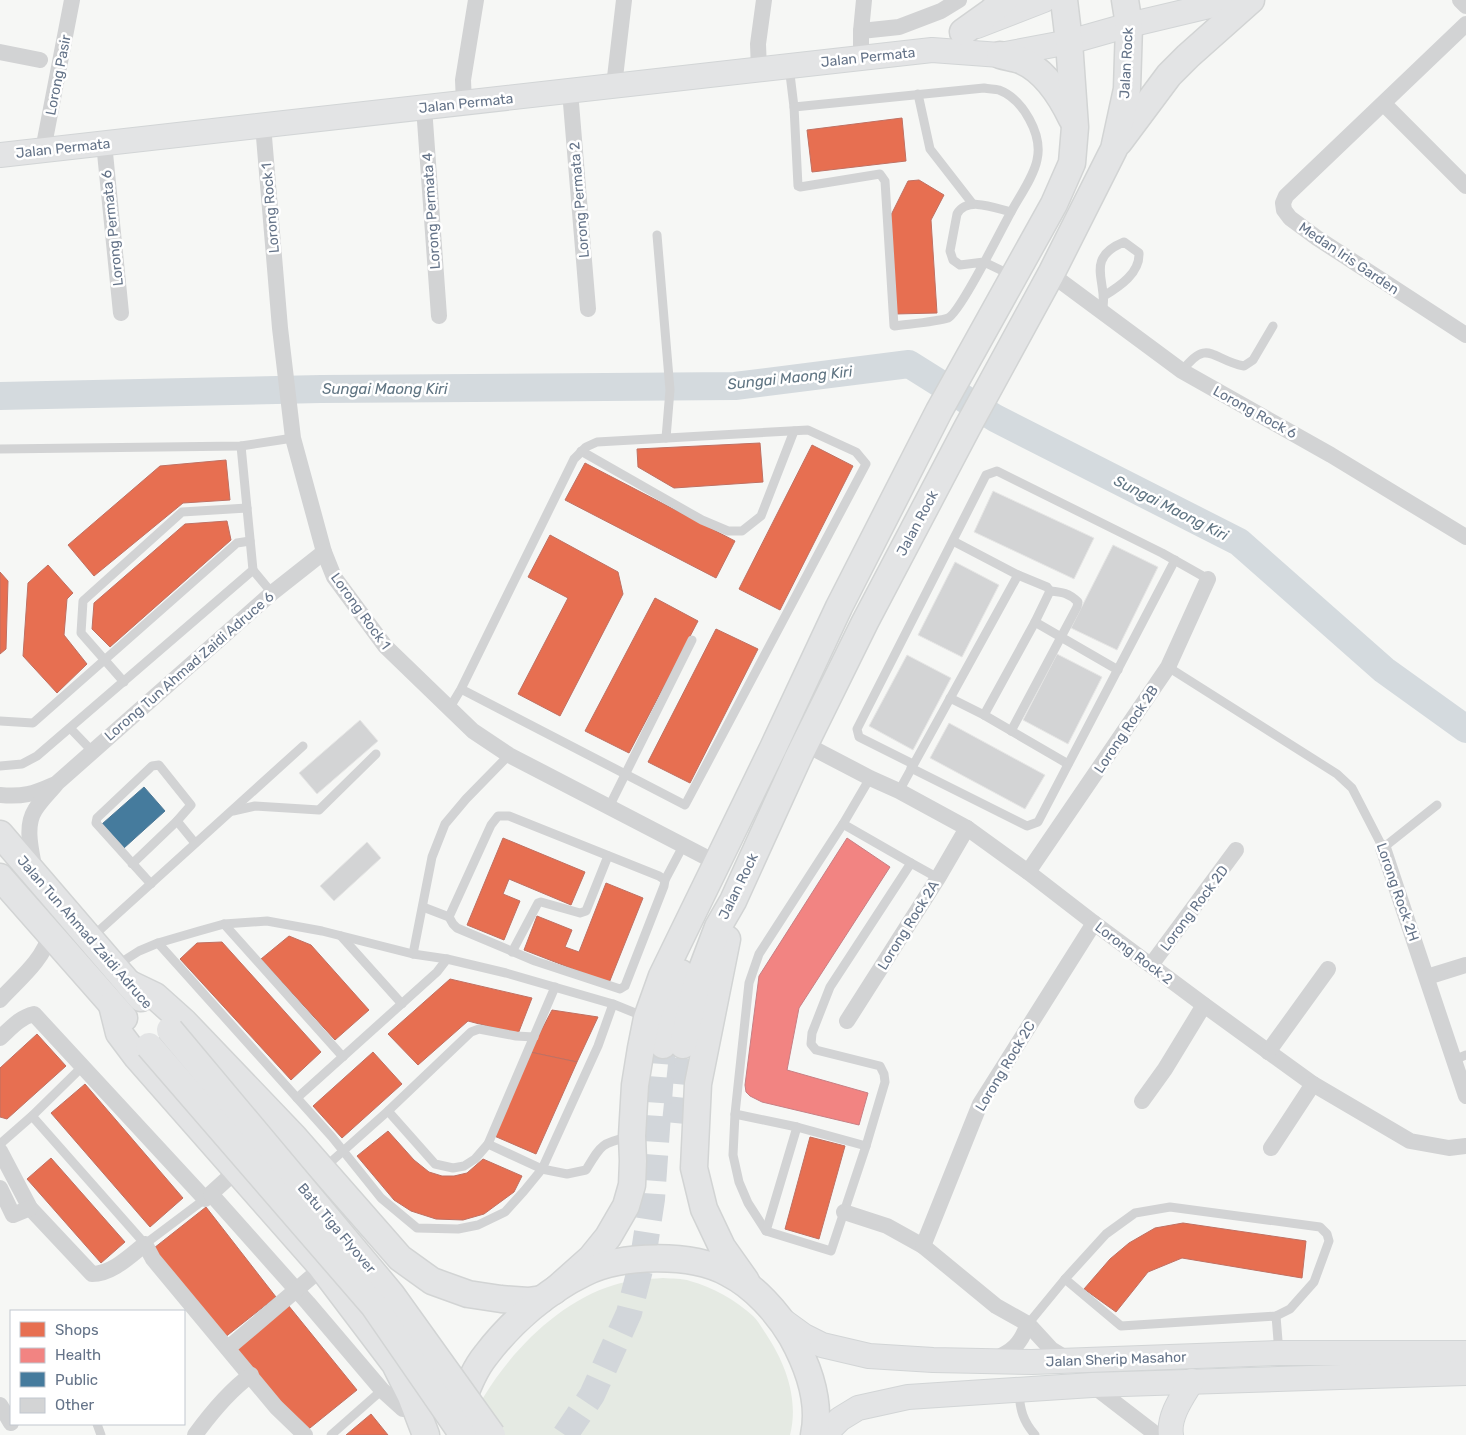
<svg xmlns="http://www.w3.org/2000/svg" width="1466" height="1435" viewBox="0 0 1466 1435" font-family="Rubik,sans-serif">
<style>
.green{fill:#e5eae3}
.shops{fill:#e76f51;stroke:#c07062}
.health{fill:#f28482;stroke:#c77f84}
.public{fill:#457b9d;stroke:#4e7997}
.lines{fill:none;stroke-linecap:round;stroke-linejoin:round}
.river{stroke:#d4dade;stroke-width:28}
.building{fill:#d3d4d5;stroke:#e6e6e5}
.primary-tunnel{stroke:#d2d6da;stroke-width:26;stroke-dasharray:26 13;stroke-linecap:butt}
.secondary-casing{stroke:#d2d5d6;stroke-width:26}
.primary-casing{stroke:#d2d4d4;stroke-width:29}
.lane{stroke:#d2d3d4;stroke-width:9}
.street{stroke:#d2d3d4;stroke-width:16}
.secondary{stroke:#e3e4e5;stroke-width:24}
.primary{stroke:#e3e4e5;stroke-width:26}
.primary-bridge-casing{stroke:#d2d4d4;stroke-width:29;stroke-linecap:butt}
.primary-bridge{stroke:#e3e4e5;stroke-width:26}
.labels{text-anchor:middle;stroke-width:5;stroke-linejoin:round;paint-order:stroke}
.street-label{font-size:14px;fill:#647388;stroke:#fff}
.water-label{font-size:15px;font-style:italic;fill:#607583;stroke:#fff}
</style>
<rect width="100%" height="100%" fill="#f6f7f5"/>
<path class="green" d="M663,1278C672,1279 682,1278 690,1281C712,1287 736,1300 753,1316C758,1321 762,1328 766,1334C786,1364 799,1400 790,1435H464C490,1373 548,1305 614,1285C630,1280 647,1279 663,1278Z"/>
<g class="shops">
<polygon points="902,118 906,161 812,172 807,130"/>
<polygon points="919,180 944,195 931,220 937,313 895,314 890,217 908,181"/>
<polygon points="760,443 763,482 674,488 638,467 637,449"/>
<polygon points="812,445 853,466 780,610 739,589"/>
<polygon points="226,460 230,500 183,503 94,576 68,545 160,466"/>
<polygon points="585,463 735,541 716,578 565,500"/>
<polygon points="227,521 231,540 110,647 92,629 94,603 185,524"/>
<polygon points="550,535 618,572 623,594 560,716 518,694 568,598 528,577"/>
<polygon points="48,565 73,593 67,599 64,635 87,664 57,693 23,656 28,583"/>
<polygon points="0,572 8,581 6,649 0,654"/>
<polygon points="655,598 698,621 629,753 585,731"/>
<polygon points="716,629 758,649 690,783 648,762"/>
<polygon points="503,838 585,872 571,905 509,879 503,894 520,901 504,940 467,925"/>
<polygon points="606,883 643,898 609,983 524,950 537,916 572,930 565,947 579,952"/>
<polygon points="289,936 311,945 369,1010 335,1040 261,959"/>
<polygon points="222,942 321,1052 291,1080 180,959 197,943"/>
<polygon points="450,979 532,998 518,1034 468,1021 418,1065 388,1034"/>
<polygon points="552,1010 598,1017 577,1062 530,1052"/>
<polygon points="37,1034 66,1066 7,1119 0,1117 0,1068"/>
<polygon points="373,1052 402,1084 342,1138 313,1106"/>
<polygon points="530,1052 577,1062 536,1154 492,1135"/>
<polygon points="85,1084 183,1198 150,1227 51,1113"/>
<polygon points="388,1131 414,1160 429,1172 442,1176 454,1176 467,1173 483,1159 522,1176 514,1192 484,1214 463,1220 436,1219 411,1211 394,1200 357,1156"/>
<polygon points="810,1137 845,1146 819,1239 785,1229"/>
<polygon points="51,1158 125,1242 101,1263 27,1179"/>
<polygon points="206,1207 276,1297 224,1338 154,1248"/>
<polygon points="1183,1223 1306,1241 1302,1278 1182,1258 1148,1272 1116,1312 1084,1289 1110,1259 1129,1243 1155,1228"/>
<polygon points="288,1305 357,1390 305,1432 236,1348"/>
<polygon points="371,1414 388,1435 346,1435"/>
</g>
<polygon class="health" points="847,838 890,867 799,1008 787,1070 868,1093 859,1125 762,1102 750,1096 746,1092 745,1085 759,976"/>
<polygon class="public" points="144,787 165,811 124,848 102,824"/>
<g class="lines">
<polyline class="river" points="0,396 321,389 735,386 909,364 995,418 1239,542 1384,670 1466,729"/>
</g>
<g class="building">
<polygon points="993,491 1094,538 1074,579 974,532"/>
<polygon points="1113,545 1158,567 1117,650 1071,628"/>
<polygon points="955,562 999,585 962,657 918,635"/>
<polygon points="1057,654 1102,677 1068,744 1023,720"/>
<polygon points="907,655 951,678 913,750 869,726"/>
<polygon points="360,720 378,741 317,794 299,773"/>
<polygon points="949,723 1045,775 1025,809 930,758"/>
<polygon points="367,842 381,858 334,901 320,886"/>
</g>
<g class="lines">
<g class="primary-tunnel">
<polyline points="675,1123 683,1045"/>
<polyline points="565,1435 592,1395 629,1313 643,1258 652,1199 663,1045"/>
</g>
<defs>
<g id="secondary">
<polyline points="977,26 1044,0"/>
<polyline points="0,155 932,50 1000,55 1069,42 1129,25 1234,0"/>
<polyline points="782,1320 804,1336 822,1345 869,1356 933,1360 1032,1362 1279,1353 1466,1353"/>
<polyline points="824,1435 840,1419 858,1408 908,1397 1092,1385 1466,1373"/>
<path d="M1171,1435C1168,1416 1183,1396 1192,1381"/>
</g>
<g id="primary">
<polyline points="963,32 991,12 1004,0"/>
<path d="M1000,55C1007,57 1014,58 1020,60C1045,70 1061,96 1072,119"/>
<polyline points="1119,142 1169,75 1188,56 1251,0"/>
<polyline points="0,834 141,998"/>
<polyline points="0,877 124,1018"/>
<polyline points="727,939 698,1084 694,1168 704,1209 722,1247 746,1281"/>
<polyline points="130,984 155,996 184,1022 294,1137 400,1258 432,1281 468,1294 501,1299 528,1301 542,1299"/>
<polyline points="112,1005 119,1033 137,1057 320,1265 395,1364 411,1396 426,1435"/>
<polyline points="663,1045 670,1007 681,973"/>
<polyline points="683,1045 696,985 718,927 733,901 798,758 865,622 967,428 1051,274 1114,149 1127,89 1129,25 1125,0"/>
<polyline points="554,1291 591,1258 608,1237 626,1206 632,1185 633,1161 632,1136 635,1085 641,1048 647,1018 662,976 773,748 839,607 939,411 1054,204 1072,163 1075,127 1069,42 1064,0"/>
<path d="M456,1416C465,1395 472,1372 486,1355C512,1321 547,1291 584,1273C622,1254 691,1253 728,1273C754,1286 778,1313 792,1337C808,1366 821,1402 814,1435"/>
</g>
</defs>
<use href="#secondary" class="secondary-casing"/>
<use href="#primary" class="primary-casing"/>
<g class="lane">
<path d="M789,66L794,107L798,186L800,187L880,174L885,181L894,326C908,324 936,322 948,318C960,313 1002,228 1011,212C995,208 967,196 957,214L950,251L953,260L960,265L984,262L1011,275"/>
<polyline points="918,94 930,149 972,203"/>
<path d="M794,107L984,88C989,89 995,89 999,90C1023,99 1043,135 1037,160C1034,176 1019,197 1011,212"/>
<polyline points="657,235 670,390 666,438"/>
<path d="M1102,312C1110,284 1082,259 1124,242L1139,253C1140,273 1120,286 1104,296"/>
<path d="M1182,371C1208,337 1212,360 1244,366L1253,360L1273,326"/>
<polyline points="0,449 241,446 293,438"/>
<polyline points="581,451 702,520 728,531 742,531 761,516 794,431"/>
<polyline points="253,570 272,593"/>
<polyline points="1018,575 1047,587 1050,591 1035,622 1118,670"/>
<polyline points="1168,667 1337,774 1352,788 1383,848 1437,805"/>
<polyline points="124,682 81,633 83,601 182,512 247,508"/>
<polyline points="950,698 984,715 1068,764"/>
<polyline points="449,709 461,689 574,459 586,447 597,442 808,430 856,452 866,464 685,805 461,689"/>
<polyline points="984,715 1035,622"/>
<polyline points="0,721 33,723 237,543 250,541"/>
<polyline points="70,728 92,751"/>
<path d="M1011,731L1077,607L1078,602C1069,593 1062,592 1050,591"/>
<polyline points="913,764 859,737 857,729 986,475 997,471 1162,553 1208,579"/>
<polyline points="0,766 22,764 37,756 253,570 241,446"/>
<polyline points="911,768 1027,826 1038,822 1175,560"/>
<polyline points="870,778 843,824 759,954 749,983 735,1114 797,1127 866,1146 885,1082 884,1074 880,1066 816,1050 811,1044 812,1033 830,987 911,863 938,878"/>
<polyline points="899,791 1018,575 953,541"/>
<polyline points="609,807 692,640"/>
<polyline points="233,811 255,806 319,810 376,754"/>
<polyline points="177,821 195,843"/>
<polyline points="843,824 911,863"/>
<polyline points="132,864 177,821 191,805 159,765 152,766 97,818 96,823 151,884"/>
<polyline points="423,907 449,917 453,924 457,928 535,961 620,989 625,986 664,886 665,880 683,846"/>
<polyline points="449,917 491,825 498,816 509,816 659,876 665,880"/>
<polyline points="224,924 343,1057"/>
<polyline points="341,936 402,1004"/>
<polyline points="92,937 303,746"/>
<polyline points="158,943 332,1137 381,1198 417,1228 458,1229 478,1225 505,1212 524,1191 542,1169 598,1046 613,1004"/>
<polyline points="512,952 538,903 541,902 580,913 586,911 608,856"/>
<polyline points="413,954 432,857 445,824 466,799 509,755"/>
<polyline points="117,965 139,951 158,943 199,931 224,924 267,921 322,931 413,954 447,959 506,973 613,1004 645,1017"/>
<polyline points="1454,1060 1466,1055"/>
<polyline points="297,1098 437,972 447,959"/>
<polyline points="388,1111 435,1164 453,1168 464,1166 475,1159 488,1144 555,987"/>
<polyline points="735,1114 733,1155 739,1182 748,1203 766,1231 831,1251 866,1146"/>
<polyline points="32,1116 145,1244 205,1199"/>
<polyline points="0,1144 32,1116 83,1066"/>
<path d="M488,1144L542,1169L567,1174L586,1170C601,1145 601,1143 629,1137"/>
<polyline points="324,1168 388,1111 471,1032 479,1029 516,1036 534,1037"/>
<polygon points="1170,1207 1320,1227 1327,1234 1329,1241 1314,1282 1290,1309 1276,1316 1121,1326 1065,1279 1106,1234 1135,1213"/>
<polyline points="766,1231 797,1127"/>
<polyline points="1276,1316 1279,1353"/>
<polyline points="1028,1324 1065,1279"/>
<path d="M1019,1392C1020,1410 1023,1421 1035,1435"/>
<polyline points="97,1424 101,1435"/>
<polyline points="331,1435 382,1390"/>
</g>
<g class="street">
<polyline points="1460,0 1466,6"/>
<polyline points="1466,24 1286,196 1283,203 1284,210 1290,218 1317,238 1466,335"/>
<polyline points="861,31 899,27 941,11 959,0"/>
<polyline points="0,52 40,60"/>
<polyline points="861,58 861,31 864,0"/>
<polyline points="759,70 758,44 764,0"/>
<polyline points="614,86 624,0"/>
<polyline points="570,91 588,309"/>
<polyline points="464,103 463,80 476,0"/>
<polyline points="1384,104 1466,186"/>
<polyline points="424,107 439,316"/>
<polyline points="263,125 280,328 293,438 324,552 334,577 385,646 473,731 509,755 717,863"/>
<polyline points="104,143 121,313"/>
<polyline points="43,150 72,0"/>
<polyline points="1051,274 1182,371 1331,455 1466,537"/>
<polyline points="805,744 870,778 899,791 967,828 1028,872 1094,923 1204,1005 1313,1084 1410,1141 1449,1148 1466,1146"/>
<path d="M0,795C23,797 33,794 53,785"/>
<polyline points="1383,848 1466,1096"/>
<path d="M35,871C32,853 24,827 35,810C41,800 50,792 57,783L272,593L324,552"/>
<polyline points="1028,872 1168,667 1208,579"/>
<polyline points="1151,965 1236,850"/>
<polyline points="1427,977 1466,965"/>
<path d="M0,1000C18,980 43,961 50,934"/>
<polyline points="847,1021 938,878 967,828"/>
<path d="M0,1038C10,1029 20,1017 34,1014L205,1199L237,1170"/>
<polyline points="1268,1052 1328,969"/>
<polyline points="1142,1101 1165,1069 1204,1005"/>
<polyline points="1271,1148 1313,1084"/>
<path d="M0,1151L30,1208L92,1274C112,1274 130,1256 145,1244L153,1259L276,1407L305,1435"/>
<polyline points="0,1188 13,1215 30,1208"/>
<polyline points="211,1194 308,1303 382,1390 403,1409"/>
<polyline points="844,1212 887,1226 923,1246 996,1306 1028,1324 1051,1349 1069,1360"/>
<polyline points="923,1246 980,1104 1094,923"/>
<polyline points="228,1348 322,1268"/>
<path d="M993,1360C1013,1351 1020,1345 1028,1324"/>
<polyline points="1092,1385 1157,1435"/>
<polyline points="0,1405 11,1423"/>
<path d="M195,1435C211,1413 229,1391 251,1375"/>
</g>
<use href="#secondary" class="secondary"/>
<use href="#primary" class="primary"/>
<defs>
<g id="primary-bridge">
<polyline points="170,1030 391,1294 492,1435"/>
<polyline points="149,1046 374,1306 463,1435"/>
</g>
</defs>
<use href="#primary-bridge" class="primary-bridge-casing"/>
<use href="#primary-bridge" class="primary-bridge"/>
</g>
<g class="labels">
<g class="street-label">
<text transform="translate(868 57) rotate(-6)" y="5">Jalan Permata</text>
<text transform="translate(1126 63) rotate(-87)" y="5">Jalan Rock</text>
<text transform="translate(58 75) rotate(-79)" y="5">Lorong Pasir</text>
<text transform="translate(466 103) rotate(-6)" y="5">Jalan Permata</text>
<text transform="translate(63 148) rotate(-6)" y="5">Jalan Permata</text>
<text transform="translate(579 200) rotate(-95)" y="5">Lorong Permata 2</text>
<text transform="translate(270 208) rotate(-95)" y="5">Lorong Rock 1</text>
<text transform="translate(431 211) rotate(-94)" y="5">Lorong Permata 4</text>
<text transform="translate(112 228) rotate(-96)" y="5">Lorong Permata 6</text>
<text transform="translate(1349 258) rotate(34)" y="5">Medan Iris Garden</text>
<text transform="translate(1255 412) rotate(29)" y="5">Lorong Rock 6</text>
<text transform="translate(917 523) rotate(-62)" y="5">Jalan Rock</text>
<text transform="translate(361 611) rotate(54)" y="5">Lorong Rock 1</text>
<text transform="translate(189 666) rotate(-41)" y="5">Lorong Tun Ahmad Zaidi Adruce 6</text>
<text transform="translate(1126 729) rotate(-56)" y="5">Lorong Rock 2B</text>
<text transform="translate(738 886) rotate(-64)" y="5">Jalan Rock</text>
<text transform="translate(1398 892) rotate(71)" y="5">Lorong Rock 2H</text>
<text transform="translate(1194 908) rotate(-53)" y="5">Lorong Rock 2D</text>
<text transform="translate(908 925) rotate(-58)" y="5">Lorong Rock 2A</text>
<text transform="translate(85 932) rotate(49)" y="5">Jalan Tun Ahmad Zaidi Adruce</text>
<text transform="translate(1134 953) rotate(37)" y="5">Lorong Rock 2</text>
<text transform="translate(1005 1066) rotate(-59)" y="5">Lorong Rock 2C</text>
<text transform="translate(337 1228) rotate(50)" y="5">Batu Tiga Flyover</text>
<text transform="translate(1116 1359) rotate(-2)" y="5">Jalan Sherip Masahor</text>
</g>
<g class="water-label">
<text transform="translate(790 378) rotate(-6)" y="5">Sungai Maong Kiri</text>
<text x="385" y="394">Sungai Maong Kiri</text>
<text transform="translate(1171 508) rotate(27)" y="5">Sungai Maong Kiri</text>
</g>
</g>
<rect x="10" y="1310" width="175" height="115" fill="#ffffff" stroke="#c1c7cf"/>
<rect x="20" y="1322" width="25" height="15" fill="#e76f51" stroke="#c1c7cf"/>
<text x="55" y="1335" font-size="15" fill="#647388">Shops</text>
<rect x="20" y="1348" width="25" height="15" fill="#f28482" stroke="#c1c7cf"/>
<text x="55" y="1360" font-size="15" fill="#647388">Health</text>
<rect x="20" y="1372" width="25" height="15" fill="#457b9d" stroke="#c1c7cf"/>
<text x="55" y="1385" font-size="15" fill="#647388">Public</text>
<rect x="20" y="1398" width="25" height="15" fill="#d3d4d5" stroke="#c1c7cf"/>
<text x="55" y="1410" font-size="15" fill="#647388">Other</text>
</svg>
